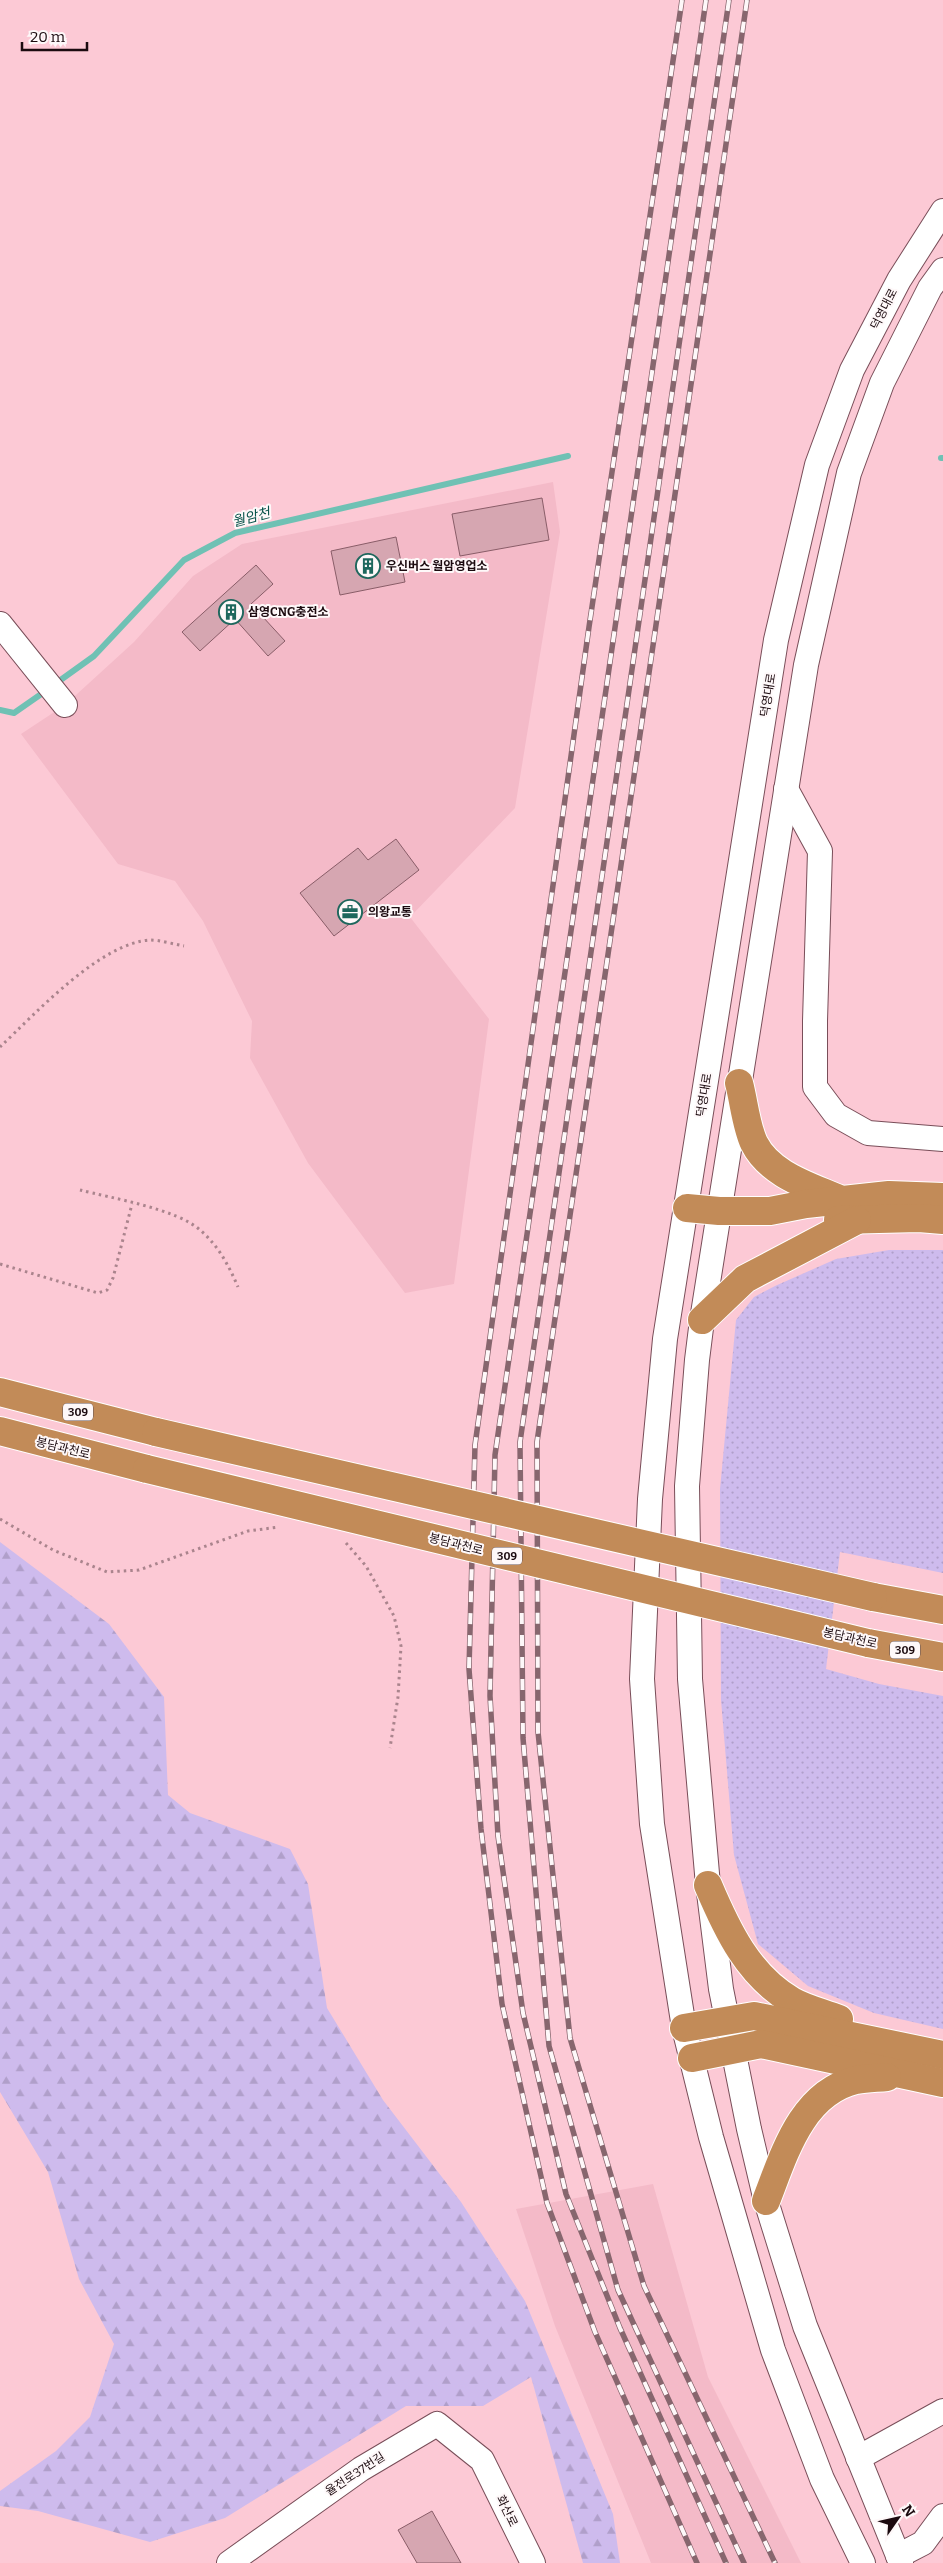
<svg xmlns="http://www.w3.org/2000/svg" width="943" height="2563" viewBox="0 0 943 2563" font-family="Bitter,'Noto Sans KR',serif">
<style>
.built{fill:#f4bac8}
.grass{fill:url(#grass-dots)}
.forest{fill:url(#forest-firs)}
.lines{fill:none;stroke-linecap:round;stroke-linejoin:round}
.stream{stroke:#6fc1b4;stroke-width:6}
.building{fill:#d6a6b1;stroke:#895d68}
.minor-casing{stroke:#794e59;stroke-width:26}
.highway-casing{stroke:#fff;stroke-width:30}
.path{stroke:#aa848d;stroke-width:3;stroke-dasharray:2.5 4;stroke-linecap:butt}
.minor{stroke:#fff;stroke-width:24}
.highway{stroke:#c28b58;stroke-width:28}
.rail-casing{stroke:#87666e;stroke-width:5.5}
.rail{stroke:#fef8f9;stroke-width:4;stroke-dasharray:11;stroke-linecap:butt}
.highway-bridge-casing{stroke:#fff;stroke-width:30;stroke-linecap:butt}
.highway-bridge{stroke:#c28b58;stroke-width:28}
.labels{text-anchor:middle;stroke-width:4;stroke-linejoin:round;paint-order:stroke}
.shield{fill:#fef8f9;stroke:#5f5155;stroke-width:1}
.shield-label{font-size:11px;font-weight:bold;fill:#1b0a0f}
.street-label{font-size:12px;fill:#1b0a0f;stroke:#fef8f9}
.poi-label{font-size:12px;font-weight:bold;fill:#1b0a0f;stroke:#fef8f9;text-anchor:start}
.water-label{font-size:14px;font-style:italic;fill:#08534a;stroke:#fef8f9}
</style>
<defs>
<pattern id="grass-dots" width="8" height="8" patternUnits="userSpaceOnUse" patternTransform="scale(1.25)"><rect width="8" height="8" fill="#cebbed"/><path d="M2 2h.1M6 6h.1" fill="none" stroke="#b09fca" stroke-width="1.8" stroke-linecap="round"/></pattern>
<pattern id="forest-firs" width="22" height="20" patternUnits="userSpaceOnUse" patternTransform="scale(1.25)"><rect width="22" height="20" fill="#cebbed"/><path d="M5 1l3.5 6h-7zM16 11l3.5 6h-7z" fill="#b09fca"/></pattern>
</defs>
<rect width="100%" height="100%" fill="#fcc9d5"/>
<g class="built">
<polygon points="553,482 560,532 515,808 410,917 489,1019 454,1284 405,1293 308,1163 250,1058 252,1021 203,921 175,881 118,864 21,734 65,705 134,642 193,576 242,544"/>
<polygon points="653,2184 708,2377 801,2563 651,2563 555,2326 516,2209"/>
</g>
<polygon class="grass" points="889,1250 943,1250 943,1573 840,1552 826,1669 879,1684 943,1696 943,2029 874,2013 808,1986 758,1944 734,1855 721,1700 720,1489 736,1320 754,1297 775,1286 836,1259"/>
<polygon class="forest" points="0,1542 109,1624 164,1697 168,1795 190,1813 290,1849 308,1884 327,2008 383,2100 461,2202 525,2301 613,2514 620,2563 583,2563 531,2377 483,2406 406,2406 225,2518 150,2542 38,2511 0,2506 0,2491 56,2451 90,2417 114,2344 79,2279 48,2172 0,2092"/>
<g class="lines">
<g class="stream">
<polyline points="941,458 943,458"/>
<polyline points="55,684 94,656 184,560 235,533 568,456"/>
<polyline points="0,710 14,713 47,690"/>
</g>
</g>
<g class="building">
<polygon points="542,498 549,540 460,556 452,514"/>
<polygon points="396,537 405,582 340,595 331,551"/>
<polygon points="256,565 273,584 251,604 285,641 268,656 235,619 200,651 182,632"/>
<polygon points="396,839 419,870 334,936 300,893 358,848 368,860"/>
<polygon points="432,2511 461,2563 417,2563 398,2530"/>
</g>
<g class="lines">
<defs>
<g id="minor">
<polyline points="0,624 65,705"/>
<polyline points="786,789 820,851 815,1021 815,1087 836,1115 868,1133 943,1139"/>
<polyline points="858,2458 943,2411"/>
<polyline points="898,2556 923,2543 943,2516"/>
<polyline points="229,2563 361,2469 437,2424 482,2460 533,2563"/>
<polyline points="863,2563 822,2479 773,2350 711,2137 684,2028 652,1824 642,1679 650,1499 665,1339 776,640 817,465 852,370 899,280 943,211"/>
<polyline points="901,2563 805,2326 766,2201 749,2129 721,1989 708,1885 690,1679 687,1486 697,1360 702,1320 806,665 849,473 882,383 930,288 943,270"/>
</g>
<g id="highway">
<path d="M739,1083C744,1102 746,1126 754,1143C770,1175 810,1186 839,1199"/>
<polyline points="687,1208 719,1211 770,1211 806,1204 889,1195 943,1197"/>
<polyline points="838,1220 919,1218 943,1220"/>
<polyline points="702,1320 745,1279 857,1220"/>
<polyline points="0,1392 156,1432"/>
<polyline points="0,1431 147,1469"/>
<polyline points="873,1597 943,1610"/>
<polyline points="868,1643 943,1657"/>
<path d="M708,1885C727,1930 748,1975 792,2001C806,2009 824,2013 839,2019"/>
<polyline points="684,2028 754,2016 943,2055"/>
<polyline points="692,2058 761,2044 943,2083"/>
<path d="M766,2201C784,2155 801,2093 856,2080C866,2078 877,2078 887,2077"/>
</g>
</defs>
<use href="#minor" class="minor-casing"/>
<use href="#highway" class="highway-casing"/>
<g class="path">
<path d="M0,1047C36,1013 100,943 150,940C160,940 173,944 184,946"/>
<path d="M80,1190C111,1198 177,1209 200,1230C218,1245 229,1266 238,1287"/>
<polyline points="0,1264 98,1293 107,1290 113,1278 132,1204"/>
<polyline points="0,1519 53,1550 107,1572 139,1570 248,1531 279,1527"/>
<polyline points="346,1543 366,1566 394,1616 401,1646 398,1697 390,1748"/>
</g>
<use href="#minor" class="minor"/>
<use href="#highway" class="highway"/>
<defs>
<g id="rail">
<polyline points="682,0 589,627 475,1445 469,1669 481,1829 502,2004 547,2203 595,2332 697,2563"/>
<polyline points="706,0 495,1455 490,1696 498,1836 523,2013 566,2194 620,2328 726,2563"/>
<polyline points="729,0 520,1442 523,1738 549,2046 618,2290 744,2563"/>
<polyline points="747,0 537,1442 538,1732 570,2038 644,2286 775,2563"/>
</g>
</defs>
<use href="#rail" class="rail-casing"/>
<use href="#rail" class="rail"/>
<defs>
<g id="highway-bridge">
<polyline points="156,1432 873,1597"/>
<polyline points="147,1469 868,1643"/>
</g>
</defs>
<use href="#highway-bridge" class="highway-bridge-casing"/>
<use href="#highway-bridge" class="highway-bridge"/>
</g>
<defs>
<symbol id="building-ring" viewBox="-11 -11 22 22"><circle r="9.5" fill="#fef8f9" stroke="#1e675d" stroke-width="1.5"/><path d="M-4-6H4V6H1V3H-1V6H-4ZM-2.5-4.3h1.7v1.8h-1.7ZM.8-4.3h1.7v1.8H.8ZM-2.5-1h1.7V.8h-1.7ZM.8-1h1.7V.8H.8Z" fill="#1e675d"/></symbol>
<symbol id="office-ring" viewBox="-11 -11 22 22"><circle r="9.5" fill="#fef8f9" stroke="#1e675d" stroke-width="1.5"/><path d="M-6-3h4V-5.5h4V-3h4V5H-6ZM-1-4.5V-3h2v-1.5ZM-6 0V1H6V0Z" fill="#1e675d"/></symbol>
</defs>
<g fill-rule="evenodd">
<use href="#building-ring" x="354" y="552" width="28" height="28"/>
<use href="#building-ring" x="217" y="598" width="28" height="28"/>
<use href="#office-ring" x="336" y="898" width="28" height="28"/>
</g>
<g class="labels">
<g class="shield">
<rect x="63" y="1403.5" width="30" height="17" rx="4"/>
<rect x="492" y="1547.5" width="30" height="17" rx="4"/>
<rect x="890" y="1641.5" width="30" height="17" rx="4"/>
</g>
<g class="shield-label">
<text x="78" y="1416">309</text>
<text x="507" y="1560">309</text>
<text x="905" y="1654">309</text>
</g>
<g class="street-label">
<text transform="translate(884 309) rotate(-63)" y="4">덕영대로</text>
<text transform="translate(768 695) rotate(-81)" y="4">덕영대로</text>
<text transform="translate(704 1095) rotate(-81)" y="4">덕영대로</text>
<text transform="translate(63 1448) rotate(14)" y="4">봉담과천로</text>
<text transform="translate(456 1544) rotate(14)" y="4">봉담과천로</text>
<text transform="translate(850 1638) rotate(13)" y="4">봉담과천로</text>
<text transform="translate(355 2474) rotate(-33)" y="4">율전로37번길</text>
<text transform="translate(507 2511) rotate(64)" y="4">화산로</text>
</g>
<g class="poi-label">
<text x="386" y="570">우신버스 월암영업소</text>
<text x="248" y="616">삼영CNG충전소</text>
<text x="368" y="916">의왕교통</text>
</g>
<g class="water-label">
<text transform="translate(251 517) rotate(-15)" y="5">월암천</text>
</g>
</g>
<g transform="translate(898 2518) rotate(56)" stroke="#fef8f9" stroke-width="4" paint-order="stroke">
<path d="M0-4L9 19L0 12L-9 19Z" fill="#1b0a0f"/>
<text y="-8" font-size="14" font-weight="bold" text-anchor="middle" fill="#1b0a0f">N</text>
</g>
<path d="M22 42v8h65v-8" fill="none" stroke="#1b0a0f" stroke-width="2.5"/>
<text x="30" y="42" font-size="15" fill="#1b0a0f" stroke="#fef8f9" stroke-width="4" paint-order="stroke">20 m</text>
</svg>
